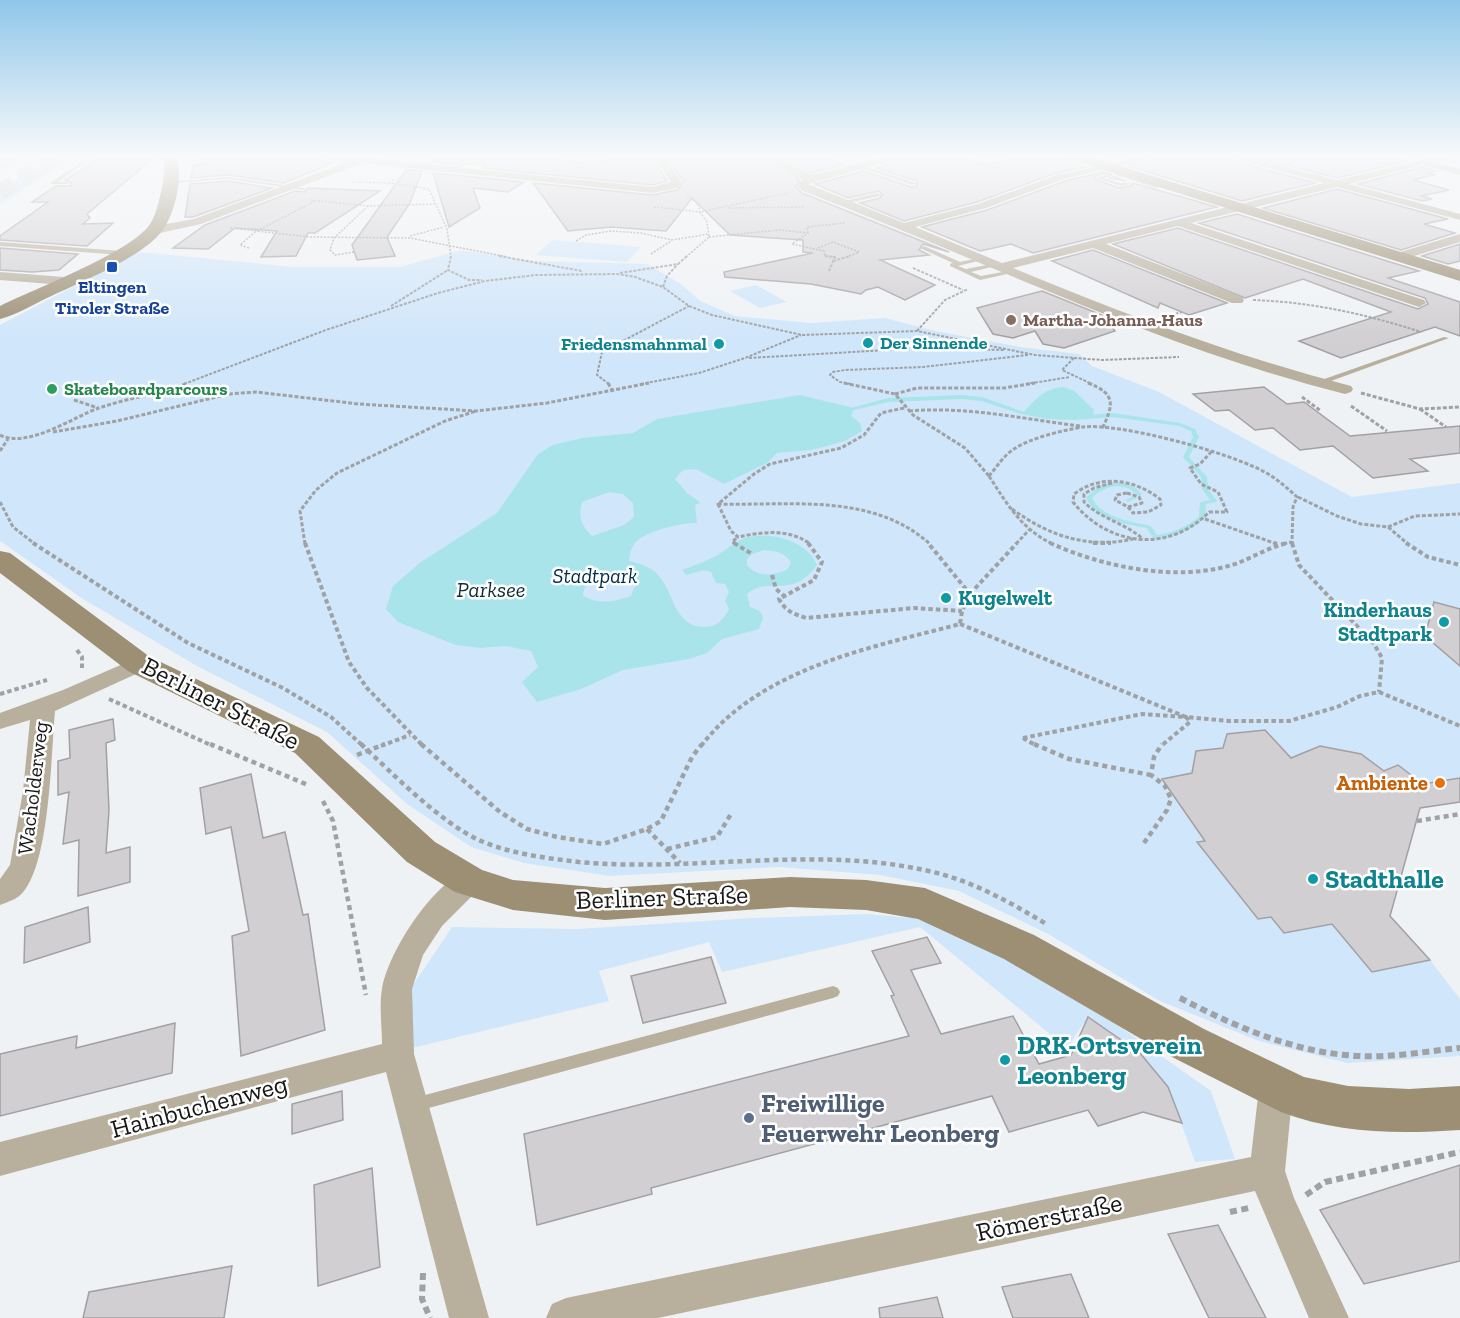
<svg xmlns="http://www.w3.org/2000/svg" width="1460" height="1318" viewBox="0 0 1460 1318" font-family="'Zilla Slab',serif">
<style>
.green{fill:#d0e6fa}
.water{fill:#aae4eb;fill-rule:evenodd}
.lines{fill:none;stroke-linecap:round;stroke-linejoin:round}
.stream{fill:#aae4eb;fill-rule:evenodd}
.building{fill:#d2cfd2;stroke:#a3a0a3;stroke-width:1.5}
.highway-tunnel{stroke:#cfd1d4;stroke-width:16;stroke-dasharray:16 8;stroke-linecap:butt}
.path-far5{stroke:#9fa1a3;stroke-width:1.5;stroke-dasharray:2 1.5;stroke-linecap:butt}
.path-far4{stroke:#9fa1a3;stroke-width:2;stroke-dasharray:3 1.5;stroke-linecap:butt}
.path-far3{stroke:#9fa1a3;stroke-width:3;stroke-dasharray:4 2;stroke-linecap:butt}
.path-far2{stroke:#9fa1a3;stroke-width:4;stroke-dasharray:4.5 3;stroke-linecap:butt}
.path-far1{stroke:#9fa1a3;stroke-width:4.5;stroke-dasharray:5 4;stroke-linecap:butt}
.path{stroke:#9fa1a3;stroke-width:6;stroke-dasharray:7 4.5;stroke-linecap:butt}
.lane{fill:#b8af9d;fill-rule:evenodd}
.street{fill:#b8af9d;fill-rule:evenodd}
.secondary{fill:#9c8f74;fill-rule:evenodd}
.transit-dot{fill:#1a4fb4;stroke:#fff;stroke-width:2}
.education-dot{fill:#8d6e63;stroke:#fff;stroke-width:2}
.culture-dot{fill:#0f9aa8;stroke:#fff;stroke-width:2}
.leisure-dot{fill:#2e9e5b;stroke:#fff;stroke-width:2}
.food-dot{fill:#e8710a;stroke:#fff;stroke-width:2}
.service-dot{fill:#5c6f8a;stroke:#fff;stroke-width:2}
.labels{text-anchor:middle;stroke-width:5;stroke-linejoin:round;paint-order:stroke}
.far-transit-label{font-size:18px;font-weight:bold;fill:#164399;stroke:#fff}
.far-education-label{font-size:18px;font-weight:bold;fill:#785e54;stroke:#fff;text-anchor:start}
.far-culture-label{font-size:18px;font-weight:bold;fill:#0d838f;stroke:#fff;text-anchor:start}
.far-leisure-label{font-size:18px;font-weight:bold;fill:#27864d;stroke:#fff;text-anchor:start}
.park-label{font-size:21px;font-style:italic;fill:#002b4a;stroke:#fff}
.culture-label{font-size:21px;font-weight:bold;fill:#0d838f;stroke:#fff;text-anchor:start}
.food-label{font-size:21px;font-weight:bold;fill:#c56008;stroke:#fff;text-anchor:end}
.street-label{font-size:21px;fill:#171819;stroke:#fff}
.water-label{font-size:22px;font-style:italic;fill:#112f33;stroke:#fff}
.near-street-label{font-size:26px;fill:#171819;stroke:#fff}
.near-culture-label{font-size:26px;font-weight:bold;fill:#0d838f;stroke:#fff;text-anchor:start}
.near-service-label{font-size:26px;font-weight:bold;fill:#4e5e75;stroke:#fff;text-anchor:start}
</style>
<rect width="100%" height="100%" fill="#eff2f5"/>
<g class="green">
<polygon points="57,156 75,156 0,205 0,188"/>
<polygon points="552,240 641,247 627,262 536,255"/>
<polygon points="461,250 531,261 647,264 681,284 700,301 735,316 811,323 885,318 935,331 1020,347 1079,354 1092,366 1159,392 1352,497 1460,483 1460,778 1423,784 1398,765 1384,771 1361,754 1320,746 1291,758 1265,730 1227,734 1223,748 1197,751 1192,773 1163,779 1205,841 1197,843 1257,919 1271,917 1284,933 1332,924 1372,971 1430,960 1460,999 1460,1056 1347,1063 1259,1041 1160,1001 1050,935 959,891 880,875 778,867 610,876 524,863 471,847 407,804 327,732 197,666 83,599 0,541 0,325 140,252 293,267 400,267"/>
<polygon points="756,285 787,302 760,308 730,291"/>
<polygon points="867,914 923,919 973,941 1089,1005 1211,1091 1235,1159 1195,1162 1168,1087 1140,1053 1088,1017 1067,1048 920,927 722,972 709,942 599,971 609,1001 412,1048 411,988 452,927 577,929 752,918"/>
</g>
<g class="water">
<path d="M1063,387L1074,391L1094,410L1093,416L1074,418L1023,413C1035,399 1045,388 1063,387Z"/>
<path d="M800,395L854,408L851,416L860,423L862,431L845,441L812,450L777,453L767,463L724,484L696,469L683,470L675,479L687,493L701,503L695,505L697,523C683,522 648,531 638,540C631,546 630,553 629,561C640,564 651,566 658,575C675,593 673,626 704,627C717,627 723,620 729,609L725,601L729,592L725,584L716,583L711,572L704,570L686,575L682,570C692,566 702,563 712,558C725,552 735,540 749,537C774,532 807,541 817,565C791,601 768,575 747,594L750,607L760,611L763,618L759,629L722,639L707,653L689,659L623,670L581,689L537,702L522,682L538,667L531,651L505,646L480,648L456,645L398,622L386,609L393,586L421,562L497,513L538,454L553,445L582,438L633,433L657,419ZM609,492L623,494L633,503L634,517L624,525L592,536C581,525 578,517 582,502ZM764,550C776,551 784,552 791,562L788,569C775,576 757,578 747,565V559L752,554ZM611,573L627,575L636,584L631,596C613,602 600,605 583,596C584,580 597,575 611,573Z"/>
</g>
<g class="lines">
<g class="stream">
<path d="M961,395L982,397L1024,412L1047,415L1074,416L1113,413L1180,423L1195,429L1199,437L1189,457L1207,477L1208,489L1217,501L1216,502L1206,504L1205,518C1191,531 1174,537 1155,539L1153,538L1147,528C1124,524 1097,520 1086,498C1101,481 1126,475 1142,494L1141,495H1137C1124,481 1105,485 1092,498C1103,519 1131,521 1151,526L1157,535C1173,533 1186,527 1199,517L1200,503L1201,502L1210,500L1202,489L1201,477L1183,457L1193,437L1191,431L1179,426L1113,417L1074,420L1047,419L1021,414L981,401L961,399L888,402L854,410L851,408L888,398Z"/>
<polygon points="1134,496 1137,498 1128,502 1125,500"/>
</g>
</g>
<g class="building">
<polygon points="104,156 156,156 87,214 90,218 83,224 113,223 87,246 0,240 0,236 48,202 32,202 56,186 71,186 71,182 65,180"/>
<polygon points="220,156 315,156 321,161 333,163 284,183 228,175 191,178 193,166 210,163 210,159"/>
<polygon points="446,156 558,156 559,160 580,162 617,160 621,159 619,156 651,156 667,181 652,185 483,168 485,166 483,163 469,160 452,164 432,162"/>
<polygon points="665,156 767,156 799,179 796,187 802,193 949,252 923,244 919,250 929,255 880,260 935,285 905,300 878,287 866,290 861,294 811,284 725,277 724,272 813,253 803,252 803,240 730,235 692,198 666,231 611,227 568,231 533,183 652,195 677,190 684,182"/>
<polygon points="784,156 821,156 844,165 811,173"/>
<polygon points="916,156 960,156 985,165 1008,160 1009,156 1065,156 1068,161 1086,167 1056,173 977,202 904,221 860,203 880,198 882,195 879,191 848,198 815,184 864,171 911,187 917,186 917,181 876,168"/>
<polygon points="1164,156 1228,156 1231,160 1315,183 1242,201 1128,166 1163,158"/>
<polygon points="1251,156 1384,156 1407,161 1337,178"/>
<polygon points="1422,167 1436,171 1428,173 1434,175 1413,180 1449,190 1422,196 1432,199 1422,201 1358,184"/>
<polygon points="406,170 422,171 410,203 387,237 395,256 357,260 352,245"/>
<polygon points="1103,172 1111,174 1112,176 1126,181 1110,178 1105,173 1095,176 1094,179 1119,188 1131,186 1133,183 1217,207 1033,253 1011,244 980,251 922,227 987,210 1065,181"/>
<polygon points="433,173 524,182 508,192 473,188 480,208 449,227"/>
<polygon points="228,181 272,188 193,217 185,217 190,184"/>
<polygon points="308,188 380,191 315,233 308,233 296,256 261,257 277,231 235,228 208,249 173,248 205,225 295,191 305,192"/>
<polygon points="1337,189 1448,219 1424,224 1455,233 1401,250 1263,208"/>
<polygon points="1237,214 1419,271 1388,278 1460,302 1460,336 1435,327 1341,358 1299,341 1391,312 1303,279 1245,298 1113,244 1178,228 1418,309 1428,304 1425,298 1199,223"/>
<polygon points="1460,244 1460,261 1448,264 1422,256"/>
<polygon points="0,248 78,254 59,270 32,272 0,270"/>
<polygon points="1093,250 1227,303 1189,315 1160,303 1158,308 1052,261"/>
<polygon points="1042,291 1102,315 1115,331 1064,348 1043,344 1035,331 1013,338 993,334 977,308"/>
<polygon points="1264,387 1287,404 1304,402 1350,436 1460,426 1460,453 1410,459 1428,471 1373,478 1333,446 1300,450 1273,428 1255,430 1229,410 1215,411 1193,394"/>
<polygon points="1434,602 1460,609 1460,666 1425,636"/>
<polygon points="113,719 115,740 106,743 109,810 106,853 130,847 130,882 78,896 79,840 63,844 69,792 58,795 58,761 70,758 69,730"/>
<polygon points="1265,730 1291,758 1320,746 1361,754 1384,771 1398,765 1423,784 1460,778 1460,802 1420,808 1390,916 1430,960 1372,972 1332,924 1284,933 1271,917 1258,919 1197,842 1205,841 1162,779 1192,773 1196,751 1223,748 1227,734"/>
<polygon points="251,774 263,838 285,832 303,915 308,914 325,1030 241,1056 232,936 249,931 231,827 206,834 200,788"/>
<polygon points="88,907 90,942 24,963 25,927"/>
<polygon points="927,937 941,963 911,970 941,1034 1013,1016 1039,1064 1071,1055 1088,1017 1140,1053 1168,1087 1182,1123 1143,1112 1098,1126 1088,1110 1009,1132 992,1096 651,1188 652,1194 537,1225 524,1134 909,1036 891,996 894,995 872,951"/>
<polygon points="711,957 726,1003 643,1023 631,976"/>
<polygon points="175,1023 172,1073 0,1116 0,1054 77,1036 76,1048"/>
<polygon points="342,1091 343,1120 292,1134 292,1104"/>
<polygon points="1460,1165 1460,1261 1364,1284 1320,1210"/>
<polygon points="372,1168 380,1267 318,1286 314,1185"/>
<polygon points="1218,1225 1266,1318 1209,1318 1168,1234"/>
<polygon points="232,1266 224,1318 83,1318 89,1292"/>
<polygon points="1071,1274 1089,1318 1013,1318 1002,1287"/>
<polygon points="937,1297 943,1318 880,1318 879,1308"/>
</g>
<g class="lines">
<g class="highway-tunnel">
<polyline points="0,163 15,156"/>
<polyline points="0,192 58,156"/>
</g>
<g class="path-far5">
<polyline points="678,157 690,156"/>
<polyline points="0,166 12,156"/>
<polyline points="393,179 390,183 429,189 447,229 451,257"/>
<polyline points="352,182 390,183"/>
<polyline points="311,200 369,206 436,204"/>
<polyline points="654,207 700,212 698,204 686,194"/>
<polyline points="728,208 805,207"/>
<polyline points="230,228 310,237 410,238 508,257"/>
<polyline points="808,233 807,227 845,223"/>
<polyline points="410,236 444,227"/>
<polyline points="709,237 780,230 808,233 792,244 824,251 825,256 835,257"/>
<polyline points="576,241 586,235 611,231 641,233 672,240 709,234"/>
<polyline points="249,248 240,245 255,232 315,201"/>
<polyline points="818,248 833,242 859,252 847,257"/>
<polyline points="354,252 335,255 330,250 334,238 368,206"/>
<polyline points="651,254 671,241"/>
<polyline points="686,257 709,237 707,222 700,212 789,193"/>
</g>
<g class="path-far4">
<polyline points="451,256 448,270 469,280 482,280"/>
<polyline points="499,256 582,271"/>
<polyline points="825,256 835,257 829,271"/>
<polyline points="833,261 850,256"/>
<polyline points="913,268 963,290"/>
<polyline points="620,273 678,264 687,256"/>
<polyline points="663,287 667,276 678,264"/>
<path d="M1253,300C1311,302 1366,314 1421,332"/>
<polyline points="391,306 448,270"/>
<polyline points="1171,315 1182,312"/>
<polyline points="917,331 945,300 968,289"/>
<polyline points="749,358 922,348 1005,350"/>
<polyline points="1074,358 1062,370 1092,384"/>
<polyline points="184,384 326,330 438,293 485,281 536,275 617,274 635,277 663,287 689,306 712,315 802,335 917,331 1035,355 1102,360 1179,357"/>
<polyline points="609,384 597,375 602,352 689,306"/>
<polyline points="641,384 699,373 745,358 801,335"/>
<polyline points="851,384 840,382 830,375 833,372 845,370 923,367 1028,355"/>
<polyline points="1026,384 1070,377"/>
</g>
<g class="path-far3">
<polyline points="608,383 613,392"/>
<polyline points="844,383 895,394 913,415 965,448 989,476"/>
<path d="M1088,383C1116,394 1114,404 1102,429"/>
<polyline points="1361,393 1420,409 1460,407"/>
<polyline points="895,394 917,388 1004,388 1035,383"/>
<polyline points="1302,397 1321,411"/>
<polyline points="74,400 98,408"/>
<polyline points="1351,406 1387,431"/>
<path d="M904,408L881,413L864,435L841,448L770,464L754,474L718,504C790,506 872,492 930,544"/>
<polyline points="1420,409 1446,427"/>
<path d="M909,411C967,406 1023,419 1080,426"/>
<polyline points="53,432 117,421 229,394 256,392 359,404 476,411 547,403 649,383"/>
<path d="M0,435C28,449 73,417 99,408C128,398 159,394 188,383"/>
<polyline points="0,451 8,439"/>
<path d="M989,476C1007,504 1022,530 1053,544"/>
<path d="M989,476C996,468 1004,455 1014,449C1030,438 1064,430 1083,427C1120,423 1217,450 1252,466C1270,473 1283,484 1297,497L1293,507L1292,542L1282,544"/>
<path d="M1112,483L1094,488L1084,494V502C1101,519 1125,523 1143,539"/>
<polygon points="1127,493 1139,497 1142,503 1128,507 1115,500 1117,495"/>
<polyline points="1298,497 1337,516 1361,524 1388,527 1408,544"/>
<polyline points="0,502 13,527 35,544"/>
<path d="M718,504L731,531L738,537C762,532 789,528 810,544"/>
<path d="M1128,507L1133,513L1148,512L1161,505L1160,499C1134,479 1101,474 1074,494L1073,502C1108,546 1168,554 1209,512H1227L1218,492L1201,484L1190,468L1200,464L1212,451"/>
<path d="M1012,509C1049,536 1088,549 1133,539"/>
<polyline points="1205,519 1277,544"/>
<polyline points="1388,527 1415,516 1460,514"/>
<polyline points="1292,542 1293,544"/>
<polyline points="305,544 300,511 316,490 337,473 445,421 476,411"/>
<polyline points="736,544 732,542 738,537"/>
<polyline points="1016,544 1029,530"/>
</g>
<g class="path-far2">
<polyline points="33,543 188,643 283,688 331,717 363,746"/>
<polyline points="305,543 349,662 367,688 423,746"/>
<polyline points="734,543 752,554"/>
<path d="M808,543L822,562L814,580L779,599C785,611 794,614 806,618L914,608L962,611"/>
<path d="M1050,543C1103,567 1175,582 1232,565C1251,559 1268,547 1288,543"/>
<polyline points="1093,543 1111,543"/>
<polyline points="1274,543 1277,544"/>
<polyline points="1292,543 1299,565 1374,644 1382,658 1379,692"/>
<polyline points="1406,543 1428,557 1460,565"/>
<polyline points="772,575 776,589 783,595"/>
<polyline points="970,594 1017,543"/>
<polyline points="960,624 1186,717 1229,721 1289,721 1337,707 1360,696 1379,692 1460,726"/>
<polyline points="77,650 82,657 82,668"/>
<polyline points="0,694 47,680"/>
<polyline points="109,699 213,746"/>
<polyline points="1023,738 1142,714 1186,717 1190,722 1161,746"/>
<polyline points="1023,738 1037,746"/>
<polyline points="381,746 410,735"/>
<path d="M701,746C761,668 869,648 960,624L962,611L970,594L928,543"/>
</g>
<g class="path-far1">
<polyline points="210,744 308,785"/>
<path d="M361,744C393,774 442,824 481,841C512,854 545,858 579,862C696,873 816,844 933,872C975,882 1011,903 1048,925"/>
<polyline points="421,744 500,812 527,829 557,837 603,844 647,829 661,821 692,757 702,744"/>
<polyline points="1034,744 1069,759 1151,775"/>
<polyline points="357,755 385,744"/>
<polyline points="323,801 333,821 366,995"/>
<polyline points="1417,821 1460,814"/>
<polyline points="647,829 680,863"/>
<polyline points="1144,843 1167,810 1171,799 1165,786 1151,775 1154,757 1162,744"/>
<polyline points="667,849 717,837 731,814"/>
<polyline points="1180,998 1183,999"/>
</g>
<g class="path">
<path d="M1180,998C1236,1027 1295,1053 1359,1056C1392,1058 1427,1051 1460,1048"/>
<polyline points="1306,1195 1325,1182 1460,1152"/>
<polyline points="1230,1212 1249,1208"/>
<polyline points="423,1273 422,1299 430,1318"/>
</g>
<g class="lane">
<polygon points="91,156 95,156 58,182 67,182 69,184 52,184 50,183"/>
<polygon points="198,156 202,156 209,161 199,164 199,162 203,161"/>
<polygon points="469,162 483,165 481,166 469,164 450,169 448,168"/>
<polygon points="858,164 916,183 916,184 912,185 856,166"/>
<polygon points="1127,170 1129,172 1120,174 1160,187 1156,188 1113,174"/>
<polygon points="1106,175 1108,177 1103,178 1120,183 1129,183 1131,184 1120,186 1096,178"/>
<polygon points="228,177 304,188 306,189 304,190 228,179 169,183 167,182"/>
<polygon points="878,193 880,196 843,204 840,202"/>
<polygon points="0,242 122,251 125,253 122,255 0,246"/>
<polygon points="924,246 960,262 983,257 986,259 958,266 966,269 997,263 1000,265 971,272 981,276 1013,270 1016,272 980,280 950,266 950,264 953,263 922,249 921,248"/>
<polygon points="1444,337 1449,338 1320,385 1313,383"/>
<polygon points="833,986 838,988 840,992 838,996 833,998 414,1112 408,1110 406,1105 408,1100 414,1098"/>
</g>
<g class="street">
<polygon points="317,156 346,156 652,187 671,182 653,156 663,156 682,183 677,188 652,193 362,163 201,224 155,234 149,230 155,226 194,219 347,162 322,159"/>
<path d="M769,156H780L811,175L890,156H905L903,158L808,184L904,223L978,204L1057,175L1146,156H1162L1064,179L986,208L915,227L1002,263L1324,183L1232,158L1230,156H1244L1337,180L1438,156H1453L1451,158L1434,162L1460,169V175L1422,165L1349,184L1460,214V220L1337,187L1191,223L1424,300L1426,303L1419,307L1178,226L1106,244L1242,297L1244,300L1242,303H1232L1093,248L1013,268C1124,314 1234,356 1351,386L1353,389L1351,392L1345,394C1157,347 984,260 803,191L798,187V183L802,179Z"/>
<polygon points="1460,234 1460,242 1401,260 1395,256 1397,253"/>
<polygon points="0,272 64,277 70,281 64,285 0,280"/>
<path d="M139,657L147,659L150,664L147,669L55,711C51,755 50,858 24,891C18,899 8,902 0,905V879L10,865L23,791L30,720L0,729V713L63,690Z"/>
<path d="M469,870L479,873L483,881L479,889L442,926L423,955L412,989L414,1054L489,1318H449L386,1072L0,1176V1142L382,1044C382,1026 379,1006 382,989C388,952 434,881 469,870Z"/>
<polygon points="1276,1073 1288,1077 1293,1088 1285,1171 1294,1198 1349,1318 1309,1318 1255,1191 658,1318 546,1318 552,1304 566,1298 1251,1157 1259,1088 1264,1077"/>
</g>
<g class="secondary">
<path d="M162,156H176C184,175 175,214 162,231C142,258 78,283 47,298C32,305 16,315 0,319V306C36,288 124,255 148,227C156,217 159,200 162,188C164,176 166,167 162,156Z"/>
<polygon points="1067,156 1087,156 1460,270 1460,281 1069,159"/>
<path d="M0,551L10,553L150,657L319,737L435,842L482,870L513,880L605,888L790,877L866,880L925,888L1034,935L1204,1029L1304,1077L1348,1086L1409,1089L1460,1086V1130C1399,1134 1339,1134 1281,1112L1172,1057L1004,959L918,919L866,910L790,907L605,920L513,910L455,892L407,862L295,753L128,671L0,573Z"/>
</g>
</g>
<linearGradient id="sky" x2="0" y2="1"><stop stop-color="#8fc7e9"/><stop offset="0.46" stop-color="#f8f9fa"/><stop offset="1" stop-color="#f8f9fa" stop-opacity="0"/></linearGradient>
<rect width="1460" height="340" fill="url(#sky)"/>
<rect class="transit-dot" x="106" y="261" width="12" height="12" rx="3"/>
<circle class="education-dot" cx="1011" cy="320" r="6"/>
<g class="culture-dot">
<circle cx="868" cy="343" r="6"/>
<circle cx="719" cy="344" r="6"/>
<circle cx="946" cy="598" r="6"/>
<circle cx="1444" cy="622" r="6"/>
<circle cx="1313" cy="879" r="6"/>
<circle cx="1005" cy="1060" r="6"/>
</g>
<circle class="leisure-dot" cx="52" cy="389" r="6"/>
<circle class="food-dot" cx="1440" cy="783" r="6"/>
<circle class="service-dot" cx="749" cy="1118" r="6"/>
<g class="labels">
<g class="far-transit-label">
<text x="112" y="293">Eltingen<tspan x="112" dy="21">Tiroler Straße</tspan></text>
</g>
<g class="far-education-label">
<text x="1023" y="326">Martha-Johanna-Haus</text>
</g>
<g class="far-culture-label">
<text x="880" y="349">Der Sinnende</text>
<text x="707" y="350" text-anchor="end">Friedensmahnmal</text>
</g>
<g class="far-leisure-label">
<text x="64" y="395">Skateboardparcours</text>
</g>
<g class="park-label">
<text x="595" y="583">Stadtpark</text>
</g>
<g class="culture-label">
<text x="958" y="605">Kugelwelt</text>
<text x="1432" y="617" text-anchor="end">Kinderhaus<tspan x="1432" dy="24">Stadtpark</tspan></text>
</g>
<g class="food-label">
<text x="1428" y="790">Ambiente</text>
</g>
<g class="street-label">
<text transform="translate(33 788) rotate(-83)" y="7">Wacholderweg</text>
</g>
<g class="water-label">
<text x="491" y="597">Parksee</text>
</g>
<g class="near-street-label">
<text transform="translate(221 703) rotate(27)" y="9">Berliner Straße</text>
<text transform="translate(662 897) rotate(-2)" y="9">Berliner Straße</text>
<text transform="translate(199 1106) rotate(-15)" y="9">Hainbuchenweg</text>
<text transform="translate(1049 1217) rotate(-12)" y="9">Römerstraße</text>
</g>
<g class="near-culture-label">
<text x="1325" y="888">Stadthalle</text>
<text x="1017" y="1054">DRK-Ortsverein<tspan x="1017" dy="30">Leonberg</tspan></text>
</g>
<g class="near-service-label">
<text x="761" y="1112">Freiwillige<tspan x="761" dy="30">Feuerwehr Leonberg</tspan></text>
</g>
</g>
</svg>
